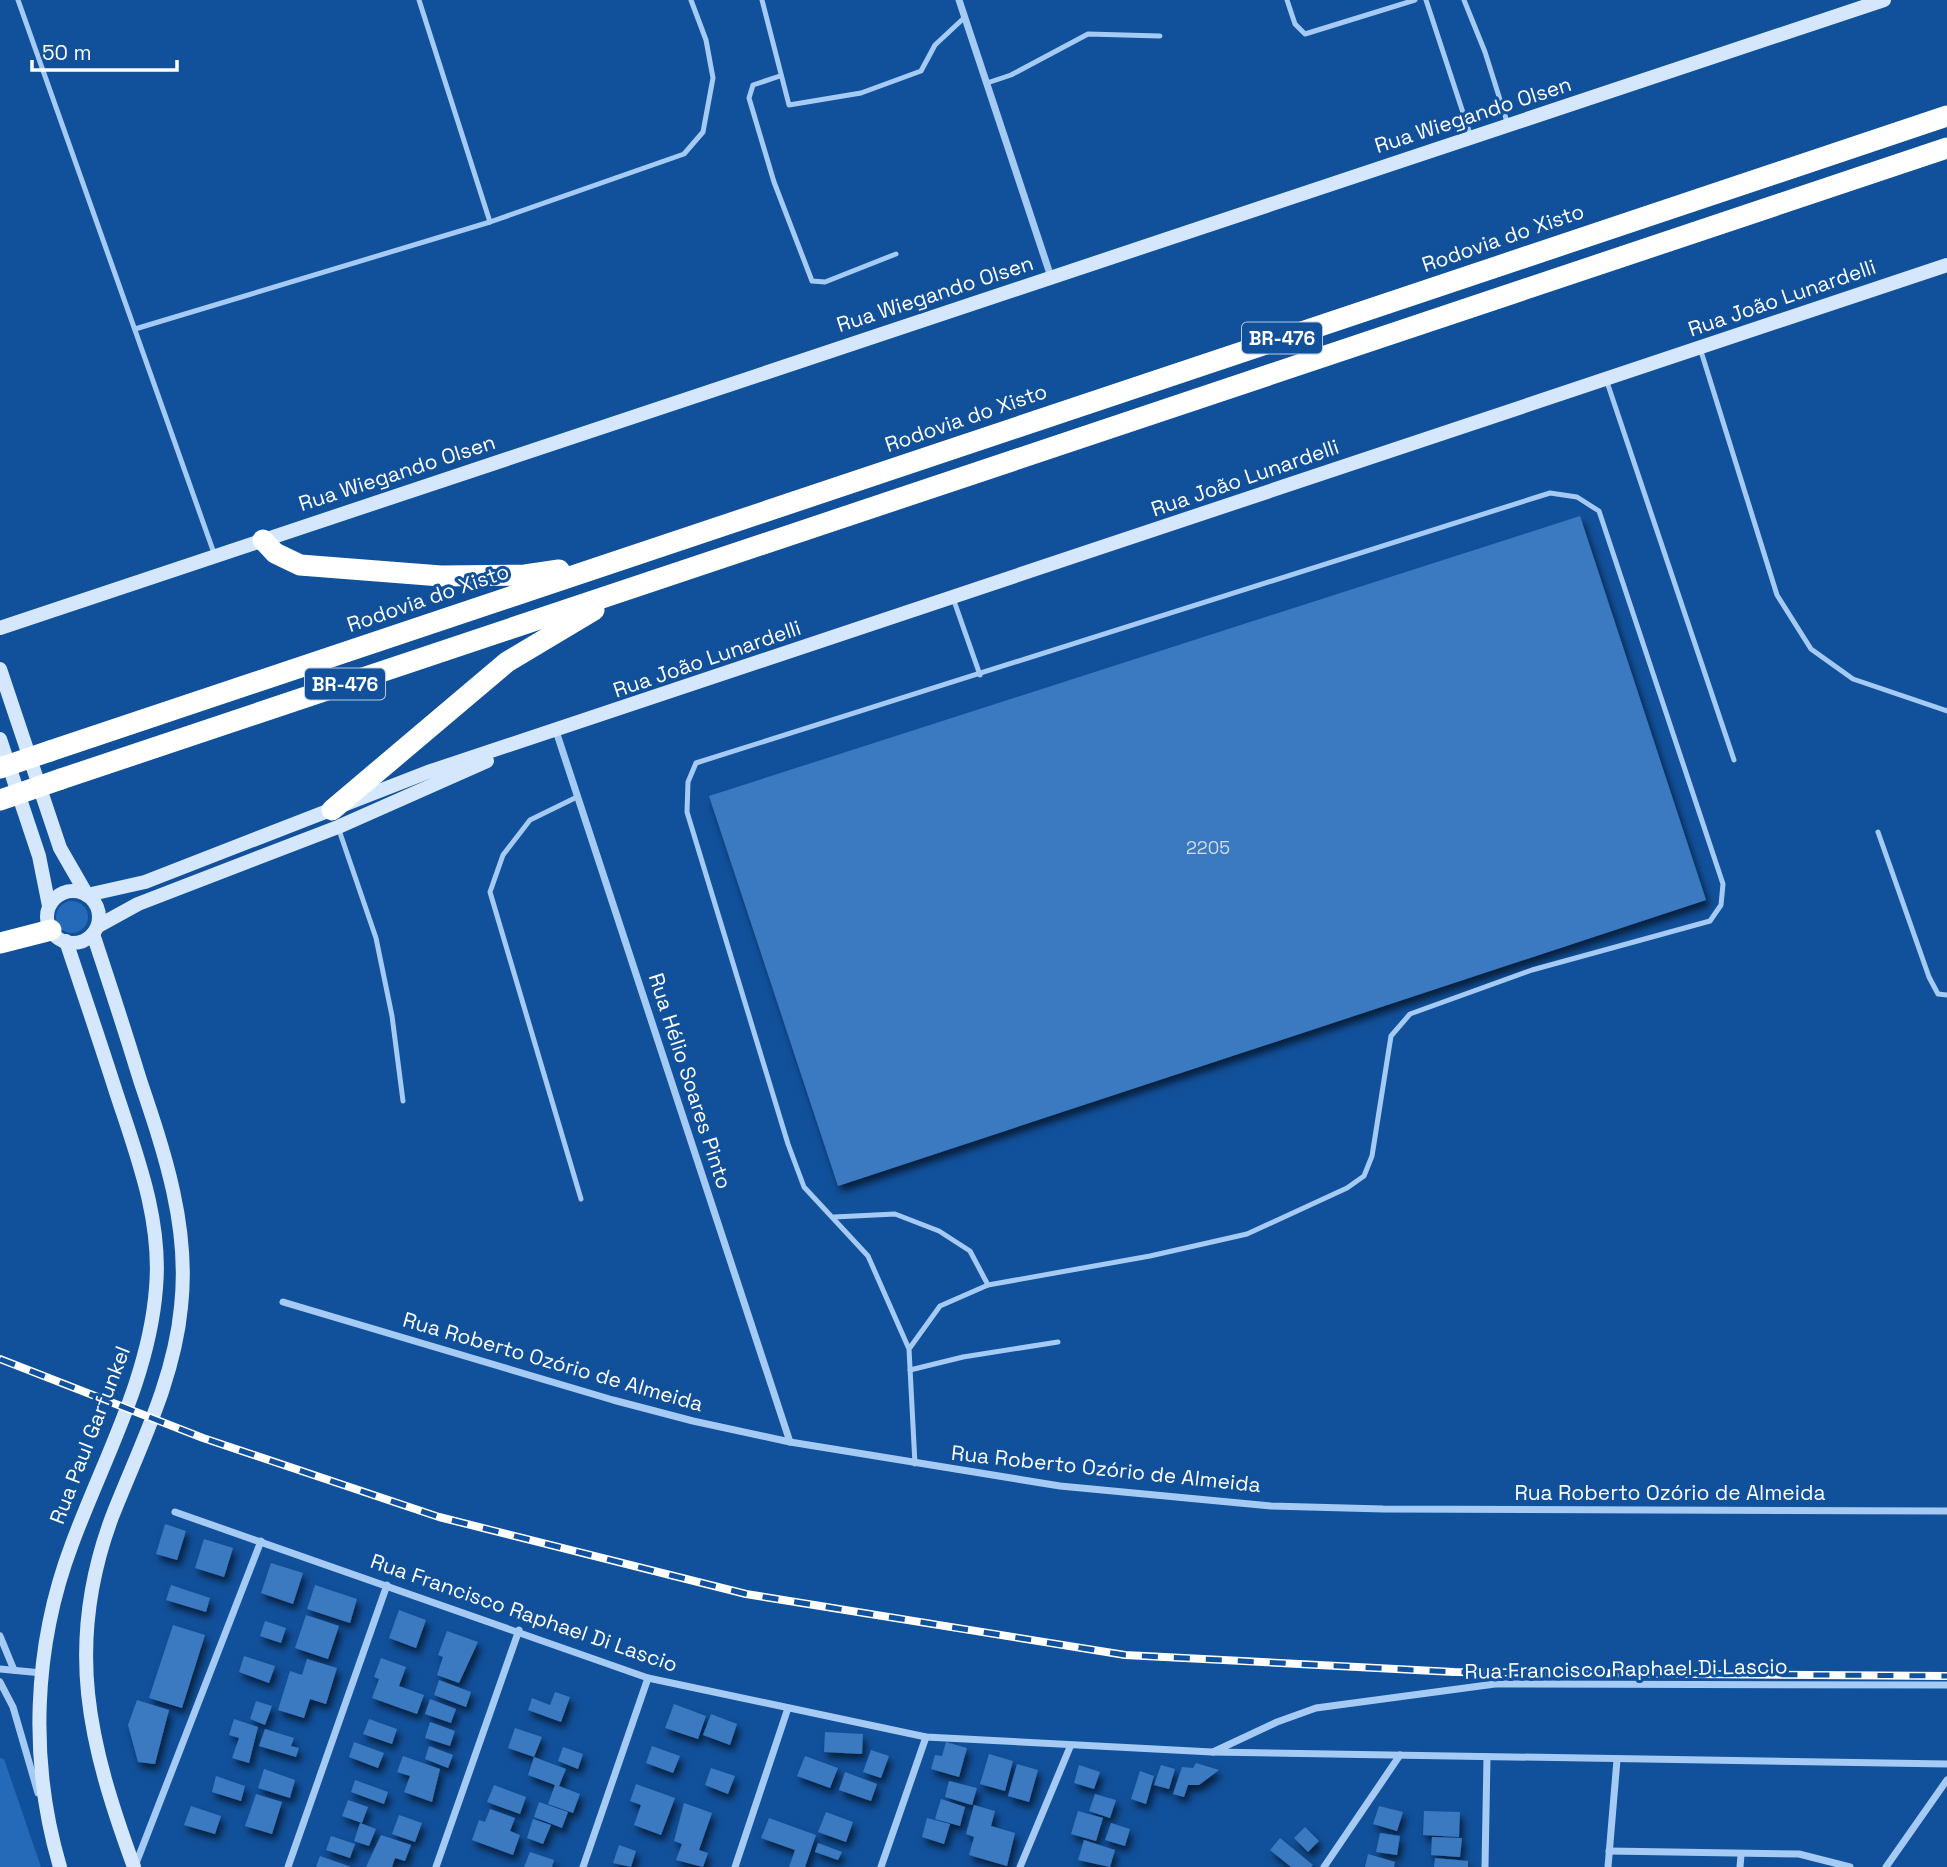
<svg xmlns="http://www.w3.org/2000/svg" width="1947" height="1867" viewBox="0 0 1947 1867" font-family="'Space Grotesk',sans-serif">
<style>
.green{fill:#246ab8}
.building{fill:#3a79c1;filter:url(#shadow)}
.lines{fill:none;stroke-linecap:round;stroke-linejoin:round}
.lane{stroke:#a5caf4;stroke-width:5}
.street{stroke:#a5caf4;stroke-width:7}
.secondary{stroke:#d4e7fd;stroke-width:14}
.highway{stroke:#fff;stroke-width:21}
.rail-casing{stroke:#fff;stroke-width:8}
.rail{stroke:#11509a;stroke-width:5;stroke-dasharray:16;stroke-linecap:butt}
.highway-bridge{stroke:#fff;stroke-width:21}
.labels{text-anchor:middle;stroke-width:6;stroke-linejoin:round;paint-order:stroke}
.number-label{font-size:18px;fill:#cedef0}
.shield{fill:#11509a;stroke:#b8cae1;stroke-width:2}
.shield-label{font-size:19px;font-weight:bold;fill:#fff}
.street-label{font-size:21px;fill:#fff;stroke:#11509a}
</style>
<defs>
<filter id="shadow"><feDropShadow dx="3.5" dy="6" stdDeviation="3.5" flood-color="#0009"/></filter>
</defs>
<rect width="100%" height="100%" fill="#11509a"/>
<g class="green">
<circle cx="72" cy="917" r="16"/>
<polygon points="0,1758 4,1759 41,1867 0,1867"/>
</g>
<g class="building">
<polygon points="1580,516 1706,900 838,1186 709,796"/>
<polygon points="165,1524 186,1531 177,1560 156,1554"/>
<polygon points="204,1539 233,1548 224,1577 195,1568"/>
<polygon points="271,1563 303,1573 293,1604 261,1593"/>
<polygon points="171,1585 210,1598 206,1612 166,1600"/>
<polygon points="315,1585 357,1599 350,1623 307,1609"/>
<polygon points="399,1610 426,1620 416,1648 389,1638"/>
<polygon points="306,1615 339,1626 328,1659 295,1648"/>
<polygon points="265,1621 286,1628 281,1643 260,1636"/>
<polygon points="173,1625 205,1635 182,1708 149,1698"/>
<polygon points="447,1631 478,1642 459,1683 437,1675 443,1657 438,1655"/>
<polygon points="244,1656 275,1666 269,1683 239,1672"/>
<polygon points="381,1658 406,1667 399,1686 424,1695 417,1714 372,1698 379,1679 374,1677"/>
<polygon points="307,1659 337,1668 326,1704 310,1699 304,1718 278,1710 290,1671 302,1675"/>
<polygon points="439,1680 471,1692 466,1707 434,1695"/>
<polygon points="555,1692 570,1697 561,1722 528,1710 532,1698 550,1705"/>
<polygon points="430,1699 456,1709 451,1723 425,1714"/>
<polygon points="137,1700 169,1710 155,1764 138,1762 128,1725"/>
<polygon points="256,1701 272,1706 265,1725 250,1719"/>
<polygon points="674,1704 706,1716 698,1739 665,1728"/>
<polygon points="711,1714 737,1724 730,1745 703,1735"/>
<polygon points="234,1719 258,1727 249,1763 232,1758 239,1738 229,1735"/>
<polygon points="369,1719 397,1729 392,1744 363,1734"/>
<polygon points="430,1722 455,1731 450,1746 425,1738"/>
<polygon points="515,1728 542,1737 534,1757 508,1748"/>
<polygon points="265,1729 294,1738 291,1746 299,1748 296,1757 259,1746"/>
<polygon points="825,1732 863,1734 862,1754 824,1752"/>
<polygon points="354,1742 384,1753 378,1768 349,1757"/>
<polygon points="946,1742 967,1748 959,1777 931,1769 935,1755 942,1756"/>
<polygon points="429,1746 453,1755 448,1768 425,1759"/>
<polygon points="652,1746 680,1756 673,1773 646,1763"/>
<polygon points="563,1747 583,1754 578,1769 558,1761"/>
<polygon points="871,1750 889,1756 881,1778 863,1772"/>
<polygon points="989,1754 1013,1761 1005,1791 980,1784"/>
<polygon points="403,1756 440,1769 432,1802 404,1792 410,1776 397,1772"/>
<polygon points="805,1756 838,1768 830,1788 797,1776"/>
<polygon points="534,1757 566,1769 559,1786 580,1794 573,1813 548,1804 555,1785 528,1775"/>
<polygon points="1196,1763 1219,1770 1199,1785 1188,1785 1184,1797 1173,1794 1182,1767 1193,1768"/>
<polygon points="1017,1764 1038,1770 1029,1802 1008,1796"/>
<polygon points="1079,1765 1100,1772 1094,1789 1074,1783"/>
<polygon points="1161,1765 1175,1769 1169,1789 1154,1785"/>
<polygon points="711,1768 735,1776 728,1794 705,1785"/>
<polygon points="264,1769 295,1780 290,1798 258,1788"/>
<polygon points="1140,1771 1154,1776 1146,1804 1131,1799"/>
<polygon points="845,1772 877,1784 871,1801 839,1790"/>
<polygon points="216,1776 245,1786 241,1801 212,1792"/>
<polygon points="355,1780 388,1792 384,1804 351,1792"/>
<polygon points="949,1781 977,1788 972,1805 945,1797"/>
<polygon points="636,1784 675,1798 661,1835 634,1825 641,1805 630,1801"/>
<polygon points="494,1785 526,1797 520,1814 487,1802"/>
<polygon points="256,1794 282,1802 272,1834 245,1826"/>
<polygon points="1095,1794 1116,1800 1110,1818 1089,1811"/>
<polygon points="941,1799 965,1807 960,1826 935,1819"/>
<polygon points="348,1800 368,1807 362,1823 342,1816"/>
<polygon points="539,1802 568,1812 562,1828 534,1817"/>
<polygon points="684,1803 712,1813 699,1850 708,1853 703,1867 676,1860 682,1844 674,1841"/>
<polygon points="974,1805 995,1811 991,1826 1015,1833 1007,1866 969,1855 974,1837 966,1834"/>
<polygon points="191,1806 221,1816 215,1834 184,1825"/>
<polygon points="1379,1806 1403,1812 1397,1831 1373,1824"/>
<polygon points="490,1809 515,1818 510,1831 520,1835 513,1855 472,1840 479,1820 485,1822"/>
<polygon points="1078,1811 1103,1818 1096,1841 1071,1834"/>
<polygon points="1424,1811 1460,1812 1459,1837 1423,1835"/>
<polygon points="826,1812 853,1822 846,1842 818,1832"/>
<polygon points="399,1815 422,1823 415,1842 392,1834"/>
<polygon points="769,1818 816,1835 805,1867 789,1867 795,1850 761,1838"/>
<polygon points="927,1818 950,1824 944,1844 922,1837"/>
<polygon points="533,1819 551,1825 543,1844 527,1838"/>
<polygon points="360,1823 376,1829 369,1846 354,1841"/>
<polygon points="1111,1823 1130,1829 1125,1846 1105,1840"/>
<polygon points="1305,1827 1319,1841 1308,1852 1294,1838"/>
<polygon points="1380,1833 1400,1836 1397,1855 1376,1852"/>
<polygon points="381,1835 411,1845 405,1861 395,1858 392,1867 366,1867"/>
<polygon points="331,1836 355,1844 350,1858 326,1850"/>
<polygon points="1432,1837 1462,1838 1460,1857 1431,1855"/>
<polygon points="1280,1838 1313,1865 1311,1867 1291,1867 1270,1850"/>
<polygon points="1084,1840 1115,1850 1110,1867 1078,1860"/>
<polygon points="818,1843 842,1852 838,1860 815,1852"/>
<polygon points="619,1845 636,1851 631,1867 613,1863"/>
<polygon points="530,1852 554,1860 552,1867 524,1867"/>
<polygon points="1368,1854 1395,1862 1394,1867 1365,1867"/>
<polygon points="320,1856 351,1867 316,1867"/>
<polygon points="1435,1858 1468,1861 1468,1867 1434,1867"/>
</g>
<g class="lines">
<g class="lane">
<polyline points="18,0 215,556"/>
<polyline points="419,0 490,222"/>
<polyline points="762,0 789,105 861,93 921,71 935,45 965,17"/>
<polyline points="1287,0 1295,24 1305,34 1415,0"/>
<polyline points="1426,0 1471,137"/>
<polyline points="1464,0 1485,52 1508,125"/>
<polyline points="780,76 753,85 749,98 774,182 812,281 825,282 896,254"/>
<polyline points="987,83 1011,75 1088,34 1160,36"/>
<polyline points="135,329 490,222 684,154 703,132 713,78 706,40 691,0"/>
<polyline points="1700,348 1777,595 1811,649 1853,679 1947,711"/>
<polyline points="1606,379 1734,760"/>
<polyline points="953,598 980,675"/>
<polyline points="577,797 530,820 503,855 490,892 581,1199"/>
<polyline points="339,830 376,938 392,1016 403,1101"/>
<polyline points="1878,832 1929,977 1938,994 1947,995"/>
<polyline points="834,1217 895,1214 939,1231 970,1251 988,1285"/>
<polyline points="909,1349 940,1306 988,1285 1150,1256 1247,1234 1347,1188 1364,1176 1372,1156 1391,1036 1410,1014 1532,970 1710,921 1721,905 1723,884 1599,511 1577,497 1550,493 696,763 688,782 687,812 788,1144 804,1187 868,1256 909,1349 915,1464"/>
<polyline points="910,1370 963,1357 1058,1342"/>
</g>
<g class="street">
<polyline points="959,0 1051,277"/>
<polyline points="556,731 790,1442"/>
<polyline points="283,1302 613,1400 693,1421 790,1442 1060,1486 1271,1506 1383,1509 1947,1511"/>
<polyline points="175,1512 648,1678 926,1737 1212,1752 1947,1764"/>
<polyline points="0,1636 14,1670"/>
<polyline points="0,1669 42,1673"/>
<polyline points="0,1682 13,1707 38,1793"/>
<polyline points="1213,1752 1277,1722 1316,1708 1495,1684 1947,1685"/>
<polyline points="1609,1851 1799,1854 1850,1867"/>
<polyline points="135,1866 261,1541"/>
<polyline points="288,1867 387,1585"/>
<polyline points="436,1867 519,1630"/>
<polyline points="583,1867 648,1678"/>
<polyline points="735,1867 788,1708"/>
<polyline points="881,1867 926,1737"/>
<polyline points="1020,1867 1070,1747"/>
<polyline points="1324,1867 1400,1755"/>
<polyline points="1485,1867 1487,1757"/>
<polyline points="1608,1867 1617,1760"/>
<polyline points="1740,1867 1741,1855"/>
<polyline points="1886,1867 1947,1780"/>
</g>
<g class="secondary">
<polyline points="0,628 1884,0"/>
<polyline points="0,669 60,848 87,895"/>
<polyline points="0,739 39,856 49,906"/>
<circle cx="73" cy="917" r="26"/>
<polyline points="87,895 145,882 428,772 1947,265"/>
<polyline points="98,926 138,904 338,827 487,761"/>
<path d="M93,934C109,982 125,1031 140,1080C165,1154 190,1228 181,1307C174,1381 139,1448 112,1517C64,1646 89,1744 134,1867"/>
<path d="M60,1867C29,1762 33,1647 72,1544C103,1460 149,1379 156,1288C162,1220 137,1156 116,1092C100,1042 83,992 66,941"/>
</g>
<g class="highway">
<polyline points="263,540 275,553 300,565 441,576 525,575 559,570"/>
<polyline points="50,751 1947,116"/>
<polyline points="61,779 1947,148"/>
<polyline points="332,810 507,662 594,610"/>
<polyline points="0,943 51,930"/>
</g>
<defs>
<polyline id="rail" points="0,1359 203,1438 439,1517 746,1594 1125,1655 1454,1672 1947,1676"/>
</defs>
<use href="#rail" class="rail-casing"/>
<use href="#rail" class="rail"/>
<g class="highway-bridge">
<polyline points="0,768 50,751"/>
<polyline points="0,800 61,779"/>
</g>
</g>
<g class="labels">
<g class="number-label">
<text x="1208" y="854">2205</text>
</g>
<g class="shield">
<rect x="1242" y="322.5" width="80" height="31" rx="5"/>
<rect x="305" y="668.5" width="80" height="31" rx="5"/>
</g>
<g class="shield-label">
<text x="1282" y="345">BR-476</text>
<text x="345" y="691">BR-476</text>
</g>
<g class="street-label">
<text transform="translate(1473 115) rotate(-18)" y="7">Rua Wiegando Olsen</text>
<text transform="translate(1503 238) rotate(-19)" y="7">Rodovia do Xisto</text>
<text transform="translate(935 294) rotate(-18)" y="7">Rua Wiegando Olsen</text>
<text transform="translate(1782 298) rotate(-19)" y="7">Rua João Lunardelli</text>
<text transform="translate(966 418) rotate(-19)" y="7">Rodovia do Xisto</text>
<text transform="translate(397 473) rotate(-18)" y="7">Rua Wiegando Olsen</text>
<text transform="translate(1245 478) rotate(-19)" y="7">Rua João Lunardelli</text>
<text transform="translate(428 598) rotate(-19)" y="7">Rodovia do Xisto</text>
<text transform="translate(707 659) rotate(-19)" y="7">Rua João Lunardelli</text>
<text transform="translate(690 1081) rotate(72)" y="7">Rua Hélio Soares Pinto</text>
<text transform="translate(553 1362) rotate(16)" y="7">Rua Roberto Ozório de Almeida</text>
<text transform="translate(90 1435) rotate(-69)" y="7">Rua Paul Garfunkel</text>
<text transform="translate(1106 1469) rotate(6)" y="7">Rua Roberto Ozório de Almeida</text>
<text x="1670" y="1500">Rua Roberto Ozório de Almeida</text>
<text transform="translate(524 1613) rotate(19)" y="7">Rua Francisco Raphael Di Lascio</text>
<text transform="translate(1626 1669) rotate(-1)" y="7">Rua Francisco Raphael Di Lascio</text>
</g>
</g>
<path d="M32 60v10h145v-10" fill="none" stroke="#ffffff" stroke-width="3.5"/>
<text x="42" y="60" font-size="21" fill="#ffffff" stroke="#11509a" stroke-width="5" paint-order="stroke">50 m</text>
</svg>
